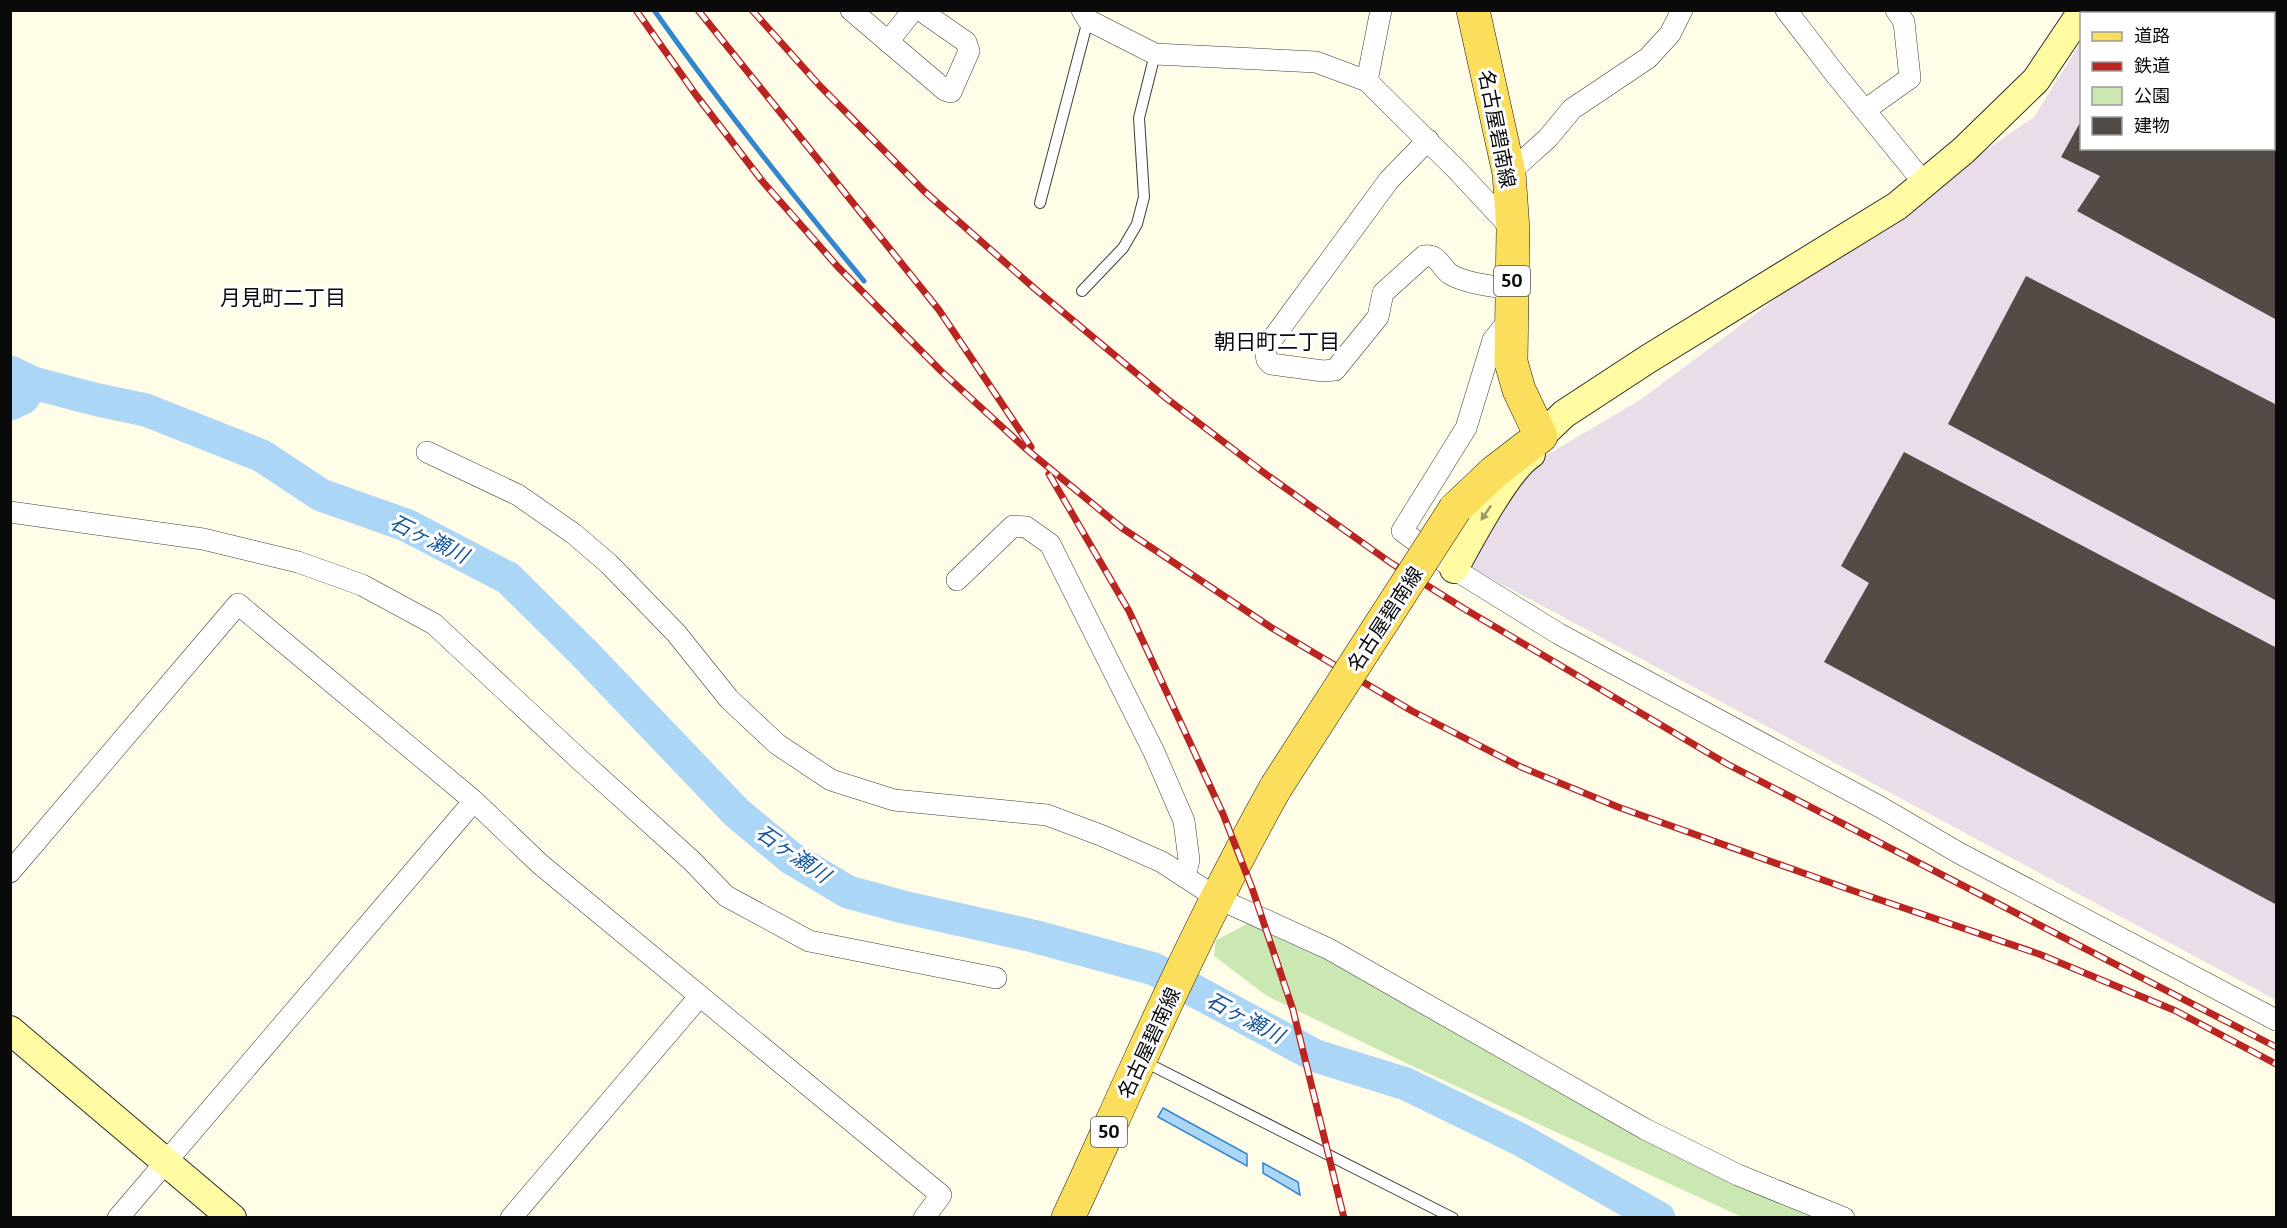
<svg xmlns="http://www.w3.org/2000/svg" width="2287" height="1228" viewBox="0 0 2287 1228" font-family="Bitter,'Noto Sans JP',serif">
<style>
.industrial{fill:#e9ddea}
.green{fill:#cbe8b2}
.water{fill:#acd6f6;stroke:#3286ce;stroke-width:1.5}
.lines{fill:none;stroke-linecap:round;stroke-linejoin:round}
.stream{stroke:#3286ce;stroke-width:5}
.river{stroke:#acd6f6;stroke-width:33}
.building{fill:#534c46}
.lane-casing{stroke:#3d3d3d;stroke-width:12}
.street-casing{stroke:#3d3d3d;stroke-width:22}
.secondary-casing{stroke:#2c2c2c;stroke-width:30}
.primary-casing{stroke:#1b1b1b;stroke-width:34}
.lane{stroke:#fff;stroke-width:10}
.street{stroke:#fff;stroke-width:21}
.secondary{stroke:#fffba2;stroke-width:28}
.primary{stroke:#fade5c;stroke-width:33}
.rail-casing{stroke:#ba2522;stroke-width:7}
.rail{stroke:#fff;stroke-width:4.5;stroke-dasharray:14;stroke-linecap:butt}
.primary-bridge-casing{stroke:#1b1b1b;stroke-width:34;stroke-linecap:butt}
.primary-bridge{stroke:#fade5c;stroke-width:33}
.oneway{fill:#9d9b65}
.labels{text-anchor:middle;stroke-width:6;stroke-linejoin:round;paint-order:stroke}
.shield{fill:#fff;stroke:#545454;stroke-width:1.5}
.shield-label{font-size:18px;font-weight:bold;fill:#0a0a0a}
.street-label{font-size:20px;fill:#0a0a0a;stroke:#fff}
.neighbourhood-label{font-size:21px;fill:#0a0a0a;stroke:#fff}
.water-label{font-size:21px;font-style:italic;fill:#14579b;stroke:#fff}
</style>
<rect width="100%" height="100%" fill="#fffce7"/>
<polygon class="industrial" points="2102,10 2276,11 2276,1000 1468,566 1528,466 1640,400 1848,245 2034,117 2081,42 2082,148 2274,148 2274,14 2100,13"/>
<polygon class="green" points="1247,924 1363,976 1752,1192 1816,1217 1742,1217 1408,1064 1267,996 1214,956 1216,940"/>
<g class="water">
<polygon points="1163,1108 1247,1154 1247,1166 1158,1117"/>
<polygon points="1263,1163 1298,1182 1300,1195 1263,1173"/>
</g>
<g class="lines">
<path class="stream" d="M654,10C720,104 791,193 864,281"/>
<g class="river">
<polyline points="10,372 33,383 98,400 146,410 262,456 321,495 406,525 508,578 583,652 737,813 791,858 848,892 903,907 1033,936 1154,969 1316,1056 1406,1084 1521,1140 1659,1218"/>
<polyline points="10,404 23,398 33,383"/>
</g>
</g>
<g class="building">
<polygon points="2082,119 2082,148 2277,148 2277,320 2077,211 2100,176 2061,157"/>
<polygon points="2026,276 2277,405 2277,601 1948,424"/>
<polygon points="1904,452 2277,648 2277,905 1824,662 1869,583 1841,566"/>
</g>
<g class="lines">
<defs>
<g id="lane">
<polyline points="1040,203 1088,20"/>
<polyline points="1082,291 1123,248 1137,224 1144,197 1139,118 1155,54"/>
<polyline points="1143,1061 1453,1218"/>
</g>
<g id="street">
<polyline points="851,10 945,90 951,92 969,51 966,42 920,10"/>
<polyline points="1082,10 1088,20 1155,54 1316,62 1367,81 1458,171 1513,230"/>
<polyline points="1786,10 1836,75 1924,183"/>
<polyline points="888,42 913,10"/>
<polyline points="1367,81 1381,10"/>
<polyline points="1865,110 1910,78 1904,22 1896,10"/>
<path d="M1428,140L1389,180L1265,349L1267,360L1271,364L1323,371L1335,370L1378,317L1383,293L1424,256C1439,254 1440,267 1450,274C1463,283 1496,287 1512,289"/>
<polyline points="1509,173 1548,138 1572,109 1648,58 1670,34 1682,10"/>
<polyline points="1511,318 1493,340 1466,428 1402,531 1454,569 1559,634 1882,808 1959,853 2276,1020"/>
<polyline points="427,452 518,495 574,534 609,564 676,633 729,699 777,744 831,780 894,800 1047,815 1103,836 1162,862 1217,898 1329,949 1645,1129 1738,1175 1844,1218"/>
<polyline points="10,512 203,539 298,562 362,585 434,624 580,760 691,860 726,896 809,941 996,978"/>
<polyline points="957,580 1013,526 1026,527 1050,544 1154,752 1184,821 1189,860 1185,877"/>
<polyline points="10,872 238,604 474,801 540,864 941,1195 924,1218"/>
<polyline points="118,1218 474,801"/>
<polyline points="511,1218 699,997"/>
</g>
<g id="secondary">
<polyline points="1541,436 1564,414 1648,359 1897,206 1964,150 2036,80 2083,10"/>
<path d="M1454,569C1469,541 1506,470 1531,454"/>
<polyline points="10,1030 232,1218"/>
</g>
<g id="primary">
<polyline points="1455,509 1494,472 1541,436 1519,390 1511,362 1513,230 1509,173 1473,10"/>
<path d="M1068,1218C1093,1165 1116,1112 1140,1060C1182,967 1226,876 1276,787"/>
</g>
</defs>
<use href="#lane" class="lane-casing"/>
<use href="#street" class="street-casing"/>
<use href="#secondary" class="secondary-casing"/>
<use href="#primary" class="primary-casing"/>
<use href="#lane" class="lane"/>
<use href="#street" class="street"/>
<use href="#secondary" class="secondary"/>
<use href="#primary" class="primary"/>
<defs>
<g id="rail">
<polyline points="636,10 696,95 763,182 838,267 941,371 1025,448 1122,528 1272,628 1412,711 1521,767 1618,807 1851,890 2039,954 2176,1011 2276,1064"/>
<polyline points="698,10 939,310 1031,447"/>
<polyline points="752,10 819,85 924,191 1034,288 1166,398 1267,475 1391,563 1463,608 1727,764 2276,1047"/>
<polyline points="1049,474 1129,611 1223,814 1252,888 1293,1010 1344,1218"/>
</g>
</defs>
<use href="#rail" class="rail-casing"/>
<use href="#rail" class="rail"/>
<defs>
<polyline id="primary-bridge" points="1276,787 1455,509"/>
</defs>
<use href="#primary-bridge" class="primary-bridge-casing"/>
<use href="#primary-bridge" class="primary-bridge"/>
</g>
<defs><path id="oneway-solid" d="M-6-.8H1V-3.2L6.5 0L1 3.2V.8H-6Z" transform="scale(1.5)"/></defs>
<use class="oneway" href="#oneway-solid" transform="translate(1486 513) rotate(124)"/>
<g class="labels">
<g class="shield">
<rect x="1494" y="266" width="36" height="30" rx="4.5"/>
<rect x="1091" y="1117" width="36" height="30" rx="4.5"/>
</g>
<g class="shield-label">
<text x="1512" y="287">50</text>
<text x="1109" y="1138">50</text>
</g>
<g class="street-label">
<text transform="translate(1497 129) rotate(79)" y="7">名古屋碧南線</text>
<text transform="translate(1385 619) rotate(-57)" y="7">名古屋碧南線</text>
<text transform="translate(1149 1043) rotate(-65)" y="7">名古屋碧南線</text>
</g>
<g class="neighbourhood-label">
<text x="283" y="305">月見町二丁目</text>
<text x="1277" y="349">朝日町二丁目</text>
</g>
<g class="water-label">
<text transform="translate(429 539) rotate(26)" y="7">石ヶ瀬川</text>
<text transform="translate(793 854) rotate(35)" y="7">石ヶ瀬川</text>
<text transform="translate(1245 1018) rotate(28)" y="7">石ヶ瀬川</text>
</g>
</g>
<rect width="2287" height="1228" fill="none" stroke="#0a0a0a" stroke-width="24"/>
<rect x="2080" y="12" width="195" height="138" fill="#ffffff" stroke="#9d9d9d" stroke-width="1.5"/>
<rect x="2092" y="32" width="30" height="9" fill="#fade5c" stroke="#9d9d9d" stroke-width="1.5"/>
<text x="2134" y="42" font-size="18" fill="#0a0a0a">道路</text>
<rect x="2092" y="62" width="30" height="9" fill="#ba2522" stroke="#9d9d9d" stroke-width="1.5"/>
<text x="2134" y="72" font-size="18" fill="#0a0a0a">鉄道</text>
<rect x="2092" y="87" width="30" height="18" fill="#cbe8b2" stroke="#9d9d9d" stroke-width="1.5"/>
<text x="2134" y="102" font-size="18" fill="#0a0a0a">公園</text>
<rect x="2092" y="117" width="30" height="18" fill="#534c46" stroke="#9d9d9d" stroke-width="1.5"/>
<text x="2134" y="132" font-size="18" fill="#0a0a0a">建物</text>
</svg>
